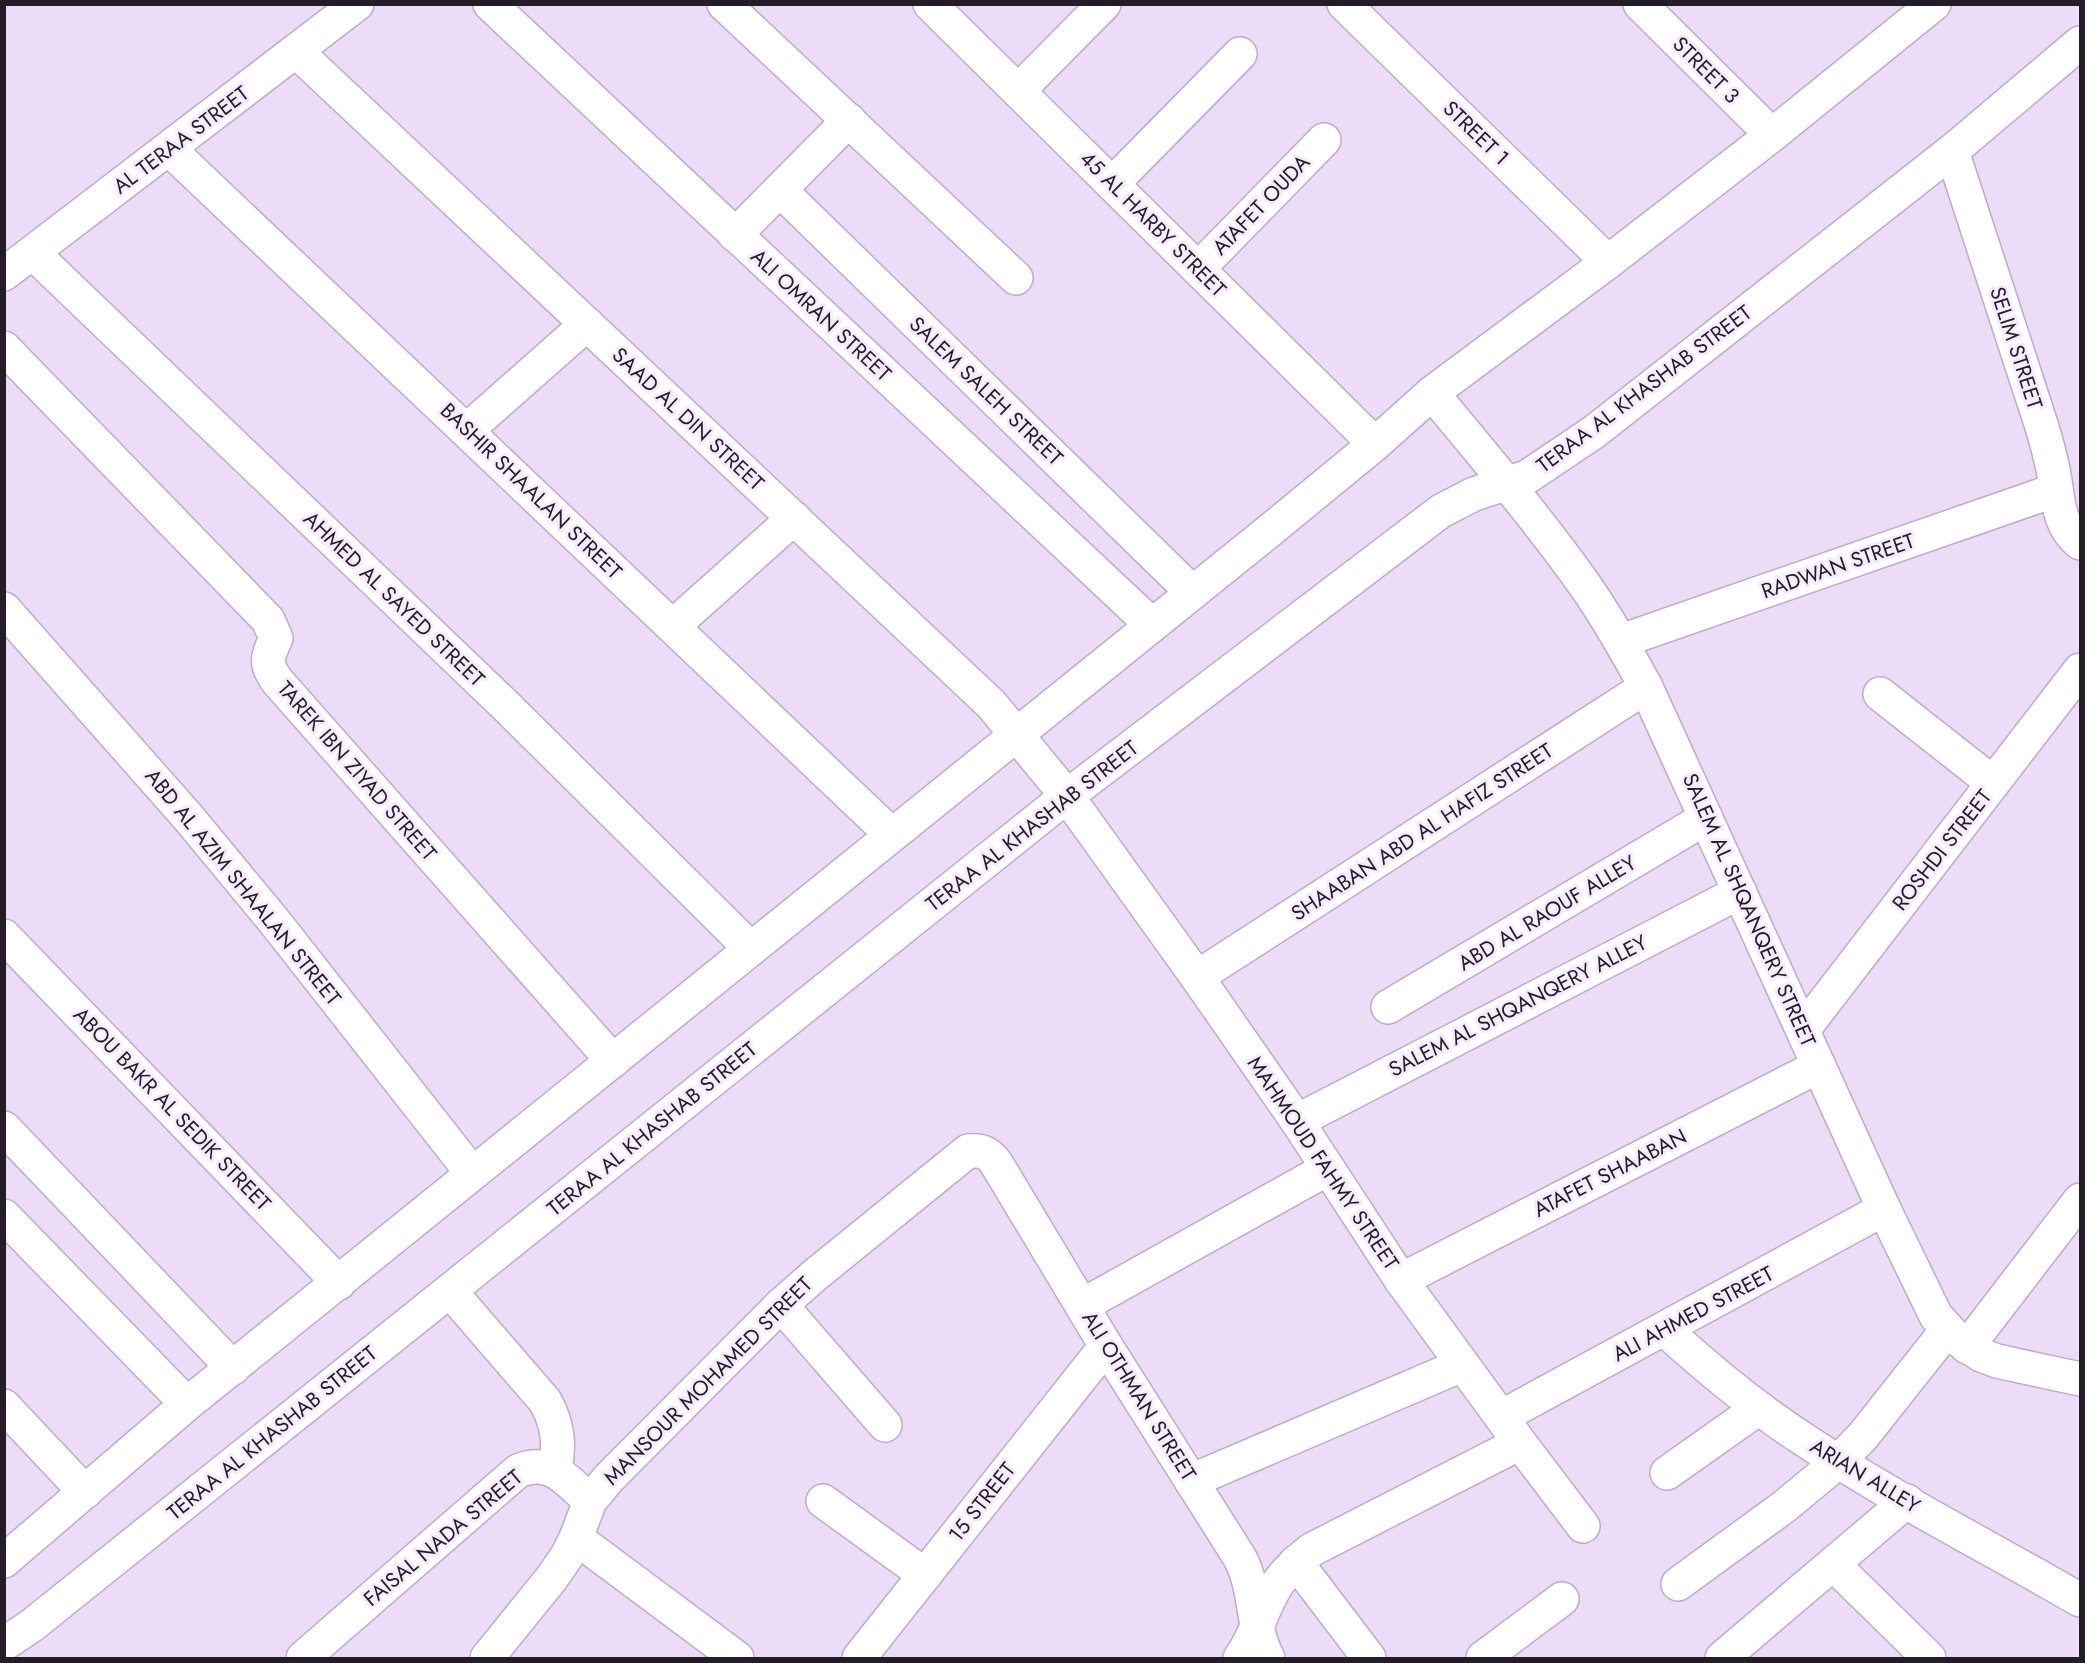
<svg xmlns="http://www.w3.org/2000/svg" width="2085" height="1663" viewBox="0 0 2085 1663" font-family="Jost,sans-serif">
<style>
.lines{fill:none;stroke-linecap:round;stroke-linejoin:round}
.street-casing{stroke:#bdacc6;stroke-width:36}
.secondary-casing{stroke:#bdacc6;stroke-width:36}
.street{stroke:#fff;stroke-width:33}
.secondary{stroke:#fff;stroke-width:33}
.labels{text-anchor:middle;stroke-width:6;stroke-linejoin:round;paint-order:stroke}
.street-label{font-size:21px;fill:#241d27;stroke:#f7ecfd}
</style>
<rect width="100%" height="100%" fill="#eddcf8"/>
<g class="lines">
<defs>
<g id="street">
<polyline points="490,4 1152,625"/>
<polyline points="724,4 1016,278"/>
<polyline points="1344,4 1608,262"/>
<polyline points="1640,4 1772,135"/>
<polyline points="297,52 991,704 1067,796 1197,977 1297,1121 1401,1280 1520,1443 1583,1526"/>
<polyline points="1018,91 1104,4"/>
<polyline points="169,149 892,835"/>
<path d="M1952,151L2041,424C2045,437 2049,451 2052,465C2059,493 2055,523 2080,543"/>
<polyline points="1112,184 1240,54"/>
<polyline points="780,190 1192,592"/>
<polyline points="735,235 849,120"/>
<polyline points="33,253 505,705 751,949"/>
<polyline points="1198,269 1324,140"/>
<polyline points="4,274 357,4"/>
<path d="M4,348L268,620L276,638C267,658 264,663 278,682L613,1061"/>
<path d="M1432,393C1484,456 1537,518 1584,584C1607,617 1627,652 1646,687L1884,1209L1936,1316L1957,1339L1981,1355L1997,1361L2080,1379"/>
<polyline points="467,430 587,324"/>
<polyline points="4,609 187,816 274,921 472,1173"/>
<polyline points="673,626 794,518"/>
<polyline points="1621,641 2056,490"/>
<polyline points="1880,694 1993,783"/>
<polyline points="4,936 339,1283"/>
<polyline points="1197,977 1646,687"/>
<polyline points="1388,1007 1706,818"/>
<polyline points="1803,1030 2080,670"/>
<polyline points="1297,1121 1740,892"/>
<polyline points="4,1128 233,1368"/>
<polyline points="4,1216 187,1404"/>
<polyline points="1401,1280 1819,1066"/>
<path d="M450,1291L545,1401C558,1424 560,1444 555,1470"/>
<polyline points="781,1305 885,1425"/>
<polyline points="1083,1305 1327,1169"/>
<path d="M1664,1329C1707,1368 1751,1405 1800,1437C1890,1497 1987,1546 2080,1600"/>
<polyline points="1967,1347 2080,1200"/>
<polyline points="4,1406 85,1492"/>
<polyline points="1501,1417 1884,1209"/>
<polyline points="1667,1473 1759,1408"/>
<polyline points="1191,1481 1462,1365"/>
<polyline points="823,1501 925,1575"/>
<polyline points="576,1538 737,1658"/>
<polyline points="1296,1562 1369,1658"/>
<polyline points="1833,1564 1929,1658"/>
<polyline points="1678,1584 1785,1506 1838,1462 1863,1436 1947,1330"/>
<path d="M303,1658L518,1471C551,1457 567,1481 590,1501"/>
<path d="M487,1658L551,1579L567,1556L576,1538L590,1501L608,1479L781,1305L815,1275L968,1151C981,1150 988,1152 996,1163L1106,1346L1240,1558C1257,1590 1251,1627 1268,1658"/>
<polyline points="859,1658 1106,1346"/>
<path d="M1240,1658C1257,1635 1262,1607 1278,1583C1287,1570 1299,1560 1311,1550L1520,1443"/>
<polyline points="1483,1658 1562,1599"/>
<polyline points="1722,1658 1907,1501"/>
</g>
<g id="secondary">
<polyline points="930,4 1375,444"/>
<polyline points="4,1561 187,1404 1274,527 1375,444 1432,393 1608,262 1772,135 1934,4"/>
<polyline points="4,1644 31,1626 1067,796 1441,511 1474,494 1527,477 1594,432 1952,151 2080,43"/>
</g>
</defs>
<use href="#street" class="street-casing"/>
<use href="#secondary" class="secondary-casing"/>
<use href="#street" class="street"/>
<use href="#secondary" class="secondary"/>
</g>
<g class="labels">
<g class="street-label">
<text transform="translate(1706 70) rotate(45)" y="7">STREET 3</text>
<text transform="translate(1476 133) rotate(44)" y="7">STREET 1</text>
<text transform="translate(181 140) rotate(-37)" y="7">AL TERAA STREET</text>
<text transform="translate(1261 205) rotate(-46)" y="7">ATAFET OUDA</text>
<text transform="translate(1153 224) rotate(45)" y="7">45 AL HARBY STREET</text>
<text transform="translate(821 315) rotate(43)" y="7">ALI OMRAN STREET</text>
<text transform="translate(2016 348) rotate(72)" y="7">SELIM STREET</text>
<text transform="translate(1644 389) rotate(-37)" y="7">TERAA AL KHASHAB STREET</text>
<text transform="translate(986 391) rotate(44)" y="7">SALEM SALEH STREET</text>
<text transform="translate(688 419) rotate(43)" y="7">SAAD AL DIN STREET</text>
<text transform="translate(531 491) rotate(44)" y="7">BASHIR SHAALAN STREET</text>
<text transform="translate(1838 566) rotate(-19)" y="7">RADWAN STREET</text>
<text transform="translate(394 599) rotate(44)" y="7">AHMED AL SAYED STREET</text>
<text transform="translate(357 771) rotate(49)" y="7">TAREK IBN ZIYAD STREET</text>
<text transform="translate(1032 826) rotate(-38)" y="7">TERAA AL KHASHAB STREET</text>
<text transform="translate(1422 832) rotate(-33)" y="7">SHAABAN ABD AL HAFIZ STREET</text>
<text transform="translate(1942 850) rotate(-52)" y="7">ROSHDI STREET</text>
<text transform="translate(243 887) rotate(51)" y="7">ABD AL AZIM SHAALAN STREET</text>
<text transform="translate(1749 910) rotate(66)" y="7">SALEM AL SHQANQERY STREET</text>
<text transform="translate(1547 913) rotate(-31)" y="7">ABD AL RAOUF ALLEY</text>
<text transform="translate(1518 1006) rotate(-27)" y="7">SALEM AL SHQANQERY ALLEY</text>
<text transform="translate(172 1109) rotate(46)" y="7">ABOU BAKR AL SEDIK STREET</text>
<text transform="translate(652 1129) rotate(-39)" y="7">TERAA AL KHASHAB STREET</text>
<text transform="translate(1323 1163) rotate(56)" y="7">MAHMOUD FAHMY STREET</text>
<text transform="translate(1610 1173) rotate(-27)" y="7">ATAFET SHAABAN</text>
<text transform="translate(1693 1314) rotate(-28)" y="7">ALI AHMED STREET</text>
<text transform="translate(708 1381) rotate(-45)" y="7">MANSOUR MOHAMED STREET</text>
<text transform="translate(1139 1396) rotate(58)" y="7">ALI OTHMAN STREET</text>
<text transform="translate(272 1433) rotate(-39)" y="7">TERAA AL KHASHAB STREET</text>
<text transform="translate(1865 1476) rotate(31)" y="7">ARIAN ALLEY</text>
<text transform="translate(982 1502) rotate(-52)" y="7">15 STREET</text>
<text transform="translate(443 1538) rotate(-40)" y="7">FAISAL NADA STREET</text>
</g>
</g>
<rect width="2085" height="1663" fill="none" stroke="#241d27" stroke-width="12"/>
</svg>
